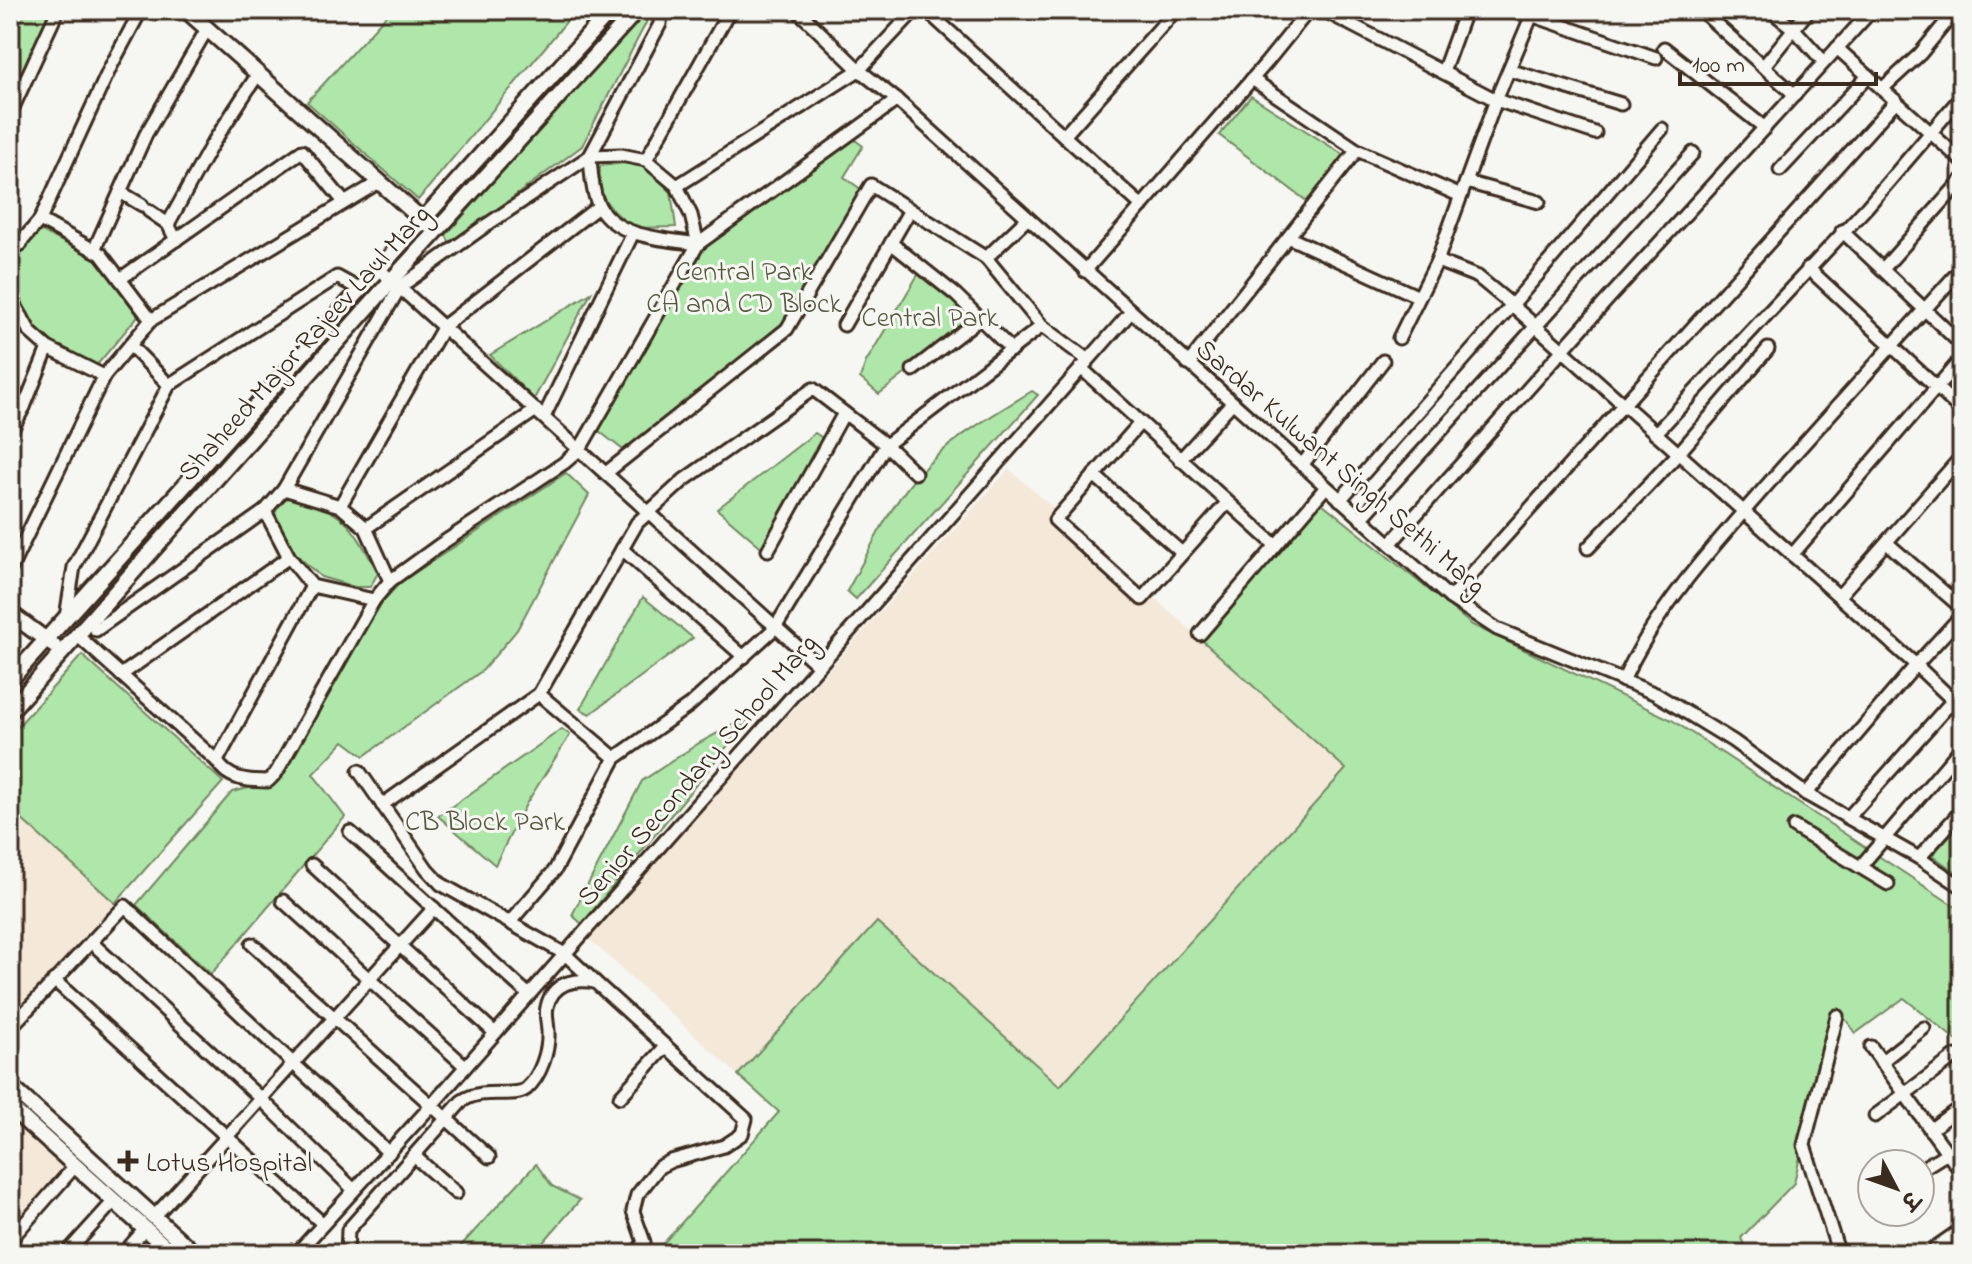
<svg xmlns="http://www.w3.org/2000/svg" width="1972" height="1264" viewBox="0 0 1972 1264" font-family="'Indie Flower','Playpen Sans Deva',sans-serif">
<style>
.built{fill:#f4e8d9}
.green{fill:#afe6aa;stroke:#758864;stroke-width:2}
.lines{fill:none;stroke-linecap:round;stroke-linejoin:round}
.minor-casing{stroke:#3b2a1e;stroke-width:17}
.tertiary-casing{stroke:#3b2a1e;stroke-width:20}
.minor{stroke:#f6f6f2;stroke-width:11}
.tertiary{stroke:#f6f6f2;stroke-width:14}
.poi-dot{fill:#3b2a1e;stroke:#f6f6f2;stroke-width:3}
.labels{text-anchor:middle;stroke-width:6;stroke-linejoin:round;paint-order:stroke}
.park-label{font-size:28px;fill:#585941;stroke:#f6f6f2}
.street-label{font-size:28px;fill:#3b2a1e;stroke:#f6f6f2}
.poi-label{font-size:28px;fill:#3b2a1e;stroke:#f6f6f2;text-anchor:start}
</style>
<rect width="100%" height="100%" fill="#f6f6f2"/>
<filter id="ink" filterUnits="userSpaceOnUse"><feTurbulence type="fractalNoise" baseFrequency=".0125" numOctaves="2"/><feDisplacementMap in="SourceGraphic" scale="16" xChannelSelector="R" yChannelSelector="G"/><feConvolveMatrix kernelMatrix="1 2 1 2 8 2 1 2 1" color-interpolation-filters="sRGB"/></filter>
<g filter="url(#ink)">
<g class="built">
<polygon points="1009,469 1346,768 1060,1086 878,922 738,1075 588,938"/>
<polygon points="10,809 115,903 10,1019"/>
<polygon points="10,1115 70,1170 10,1236"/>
</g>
<g class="green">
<polygon points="10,10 51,10 10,101"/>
<polygon points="391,10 576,10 418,200 307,102"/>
<polygon points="646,10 646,23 582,146 450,244 446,235"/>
<polygon points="1251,96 1344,155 1308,202 1219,135"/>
<polygon points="851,137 863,146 844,177 865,192 791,330 763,359 627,453 595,428 697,242"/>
<path d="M625,163L643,165L671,192L676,227L633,228C609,207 597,200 600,166Z"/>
<path d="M40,230L98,260L138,316L97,365C62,348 41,343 22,307C13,290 10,284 10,264Z"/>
<polygon points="919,273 939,282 976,319 879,394 860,378 866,362"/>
<polygon points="591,293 534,399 490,355"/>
<path d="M1032,391L1038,395L856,599L847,591C869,552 888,508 918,475C948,440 993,415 1032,391Z"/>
<path d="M815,433L824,439C817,486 794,514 767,552L717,509Z"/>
<polygon points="566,473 589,495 517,630 483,670 364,756 344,741 313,774 345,817 211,974 136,905 232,792 278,781 281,769 383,601 401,582"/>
<path d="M295,497C349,515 352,525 378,573L370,587H355L321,577L278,538L274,518L279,500Z"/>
<polygon points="1317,499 1472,625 1672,720 1962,911 1962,1045 1904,998 1856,1033 1842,1015 1826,1042 1794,1183 1741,1238 1748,1254 654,1254 779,1112 738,1075 877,922 1060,1086 1346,769 1196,635"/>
<polygon points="643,597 693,638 590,714 580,709"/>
<polygon points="82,655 223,782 115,903 10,809 10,735"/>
<polygon points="751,715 730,743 582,924 572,915 642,781 699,743"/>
<polygon points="562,729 570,735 526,804 495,865 438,816"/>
<polygon points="1962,822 1962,877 1932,855"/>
<polygon points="536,1164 552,1186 580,1200 533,1254 462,1254 457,1250"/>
</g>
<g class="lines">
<defs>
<g id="minor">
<polyline points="797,10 859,70 897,100 1450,598 1497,629 1656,694 1733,741 1806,794 1919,858 1962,887"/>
<polyline points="926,10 1064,136"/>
<polyline points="1323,10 1496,100 1595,133"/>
<polyline points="1770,10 1795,30 1824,62"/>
<polyline points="1531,15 1656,58"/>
<polyline points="1706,15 1795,95"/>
<polyline points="1664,48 1765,128"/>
<polyline points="1837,48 1962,161"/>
<polyline points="1763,67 1809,10"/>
<polyline points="1509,70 1621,104"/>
<polyline points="1443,72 1463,17 1447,10"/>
<polyline points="1252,79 1357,150 1461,196"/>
<polyline points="1882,89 1920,54 1956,10"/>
<polyline points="10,114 58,10"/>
<path d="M621,155L646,160L677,186L691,215L698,244C667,239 617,239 599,206C592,193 591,171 590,156Z"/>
<polyline points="646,160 730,10"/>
<polyline points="1780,170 1868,76"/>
<polyline points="1466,182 1539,202"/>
<polyline points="677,186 859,70 915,10"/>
<polyline points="120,192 142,205"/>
<polyline points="1142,206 1064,136 1176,10"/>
<polyline points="149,211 168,224"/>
<polyline points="1027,219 986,258 1042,326"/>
<polyline points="1842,231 1962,345"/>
<polyline points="10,235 21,244"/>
<polyline points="1290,238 1419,297"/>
<polyline points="176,240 168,224 211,146 258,74"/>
<polyline points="891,243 956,295 1012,350"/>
<polyline points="94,250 146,134 207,29"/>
<polyline points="10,255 40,220 110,68 141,10"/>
<polyline points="1437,261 1478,277 1512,305 1916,665 1806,794"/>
<polyline points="1808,268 1962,411"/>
<polyline points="379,269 819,666"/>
<polyline points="1883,269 1962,180"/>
<polyline points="1085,271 1267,62 1309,10"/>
<polyline points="120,279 302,151 344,202"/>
<polyline points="10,296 30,332 48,348 104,376 151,320 101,254 40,220"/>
<polyline points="151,320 379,182"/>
<polyline points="844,325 910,210"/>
<polyline points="10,326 22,317"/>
<polyline points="1399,338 1437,261 1496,100 1534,10"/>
<polyline points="130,345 169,385 337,277 361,290"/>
<polyline points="1188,364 1357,150"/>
<polyline points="1081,368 1275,545"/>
<polyline points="913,370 979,319"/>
<polyline points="10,394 24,407"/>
<polyline points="536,410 366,528 390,581 441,544 564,463 580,449 698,244 897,100"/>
<polyline points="544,417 633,233"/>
<polyline points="1140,423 1055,520 1142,599 1227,503"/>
<polyline points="10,433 24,407 48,348"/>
<polyline points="1655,434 1867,207 1962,96"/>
<polyline points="1180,460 1232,403"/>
<polyline points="1302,465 1383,361"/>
<polyline points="606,473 787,329 871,185 986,258"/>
<polyline points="1094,475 1182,553"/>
<polyline points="284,489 340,506 366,528"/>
<polyline points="1340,500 1512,305 1662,129"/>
<polyline points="340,506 444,326 599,206"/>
<polyline points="1361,519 1693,153"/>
<polyline points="1887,543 1962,608"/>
<polyline points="1390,544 1608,299 1872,10"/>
<polyline points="1588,548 1678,454 1768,349"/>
<polyline points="622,549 744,657"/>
<polyline points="768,550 844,413"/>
<polyline points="1792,555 1962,358"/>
<polyline points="10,570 104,376"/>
<path d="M312,586L217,761C227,780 249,781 268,781L276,773L374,600L390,581"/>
<polyline points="1839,596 1962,456"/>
<polyline points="1450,598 1896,101"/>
<polyline points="374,600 312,586 289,557 265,511 284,489 400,287 485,226 590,156 660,24 661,10"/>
<polyline points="1962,615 1916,665 1962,709"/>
<polyline points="66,617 74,567 169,385"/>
<polyline points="96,630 265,511"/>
<polyline points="1200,634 1326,487"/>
<polyline points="78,636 217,761"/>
<polyline points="121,675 289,557"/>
<path d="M1623,681C1658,604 1719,540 1775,476C1837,406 1900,337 1962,268"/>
<polyline points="539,694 615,758"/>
<polyline points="359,771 427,869 441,884 565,954 595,982"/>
<polyline points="382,805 539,694 637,523 684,480 813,389 886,445 915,473"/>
<polyline points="1848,818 1962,690"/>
<polyline points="1794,827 1888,884"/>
<polyline points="350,832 529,995"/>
<polyline points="1919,858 1962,810"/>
<polyline points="312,865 495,1033"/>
<polyline points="1860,867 1962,747"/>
<polyline points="283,901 465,1066"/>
<polyline points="510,922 555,870 615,758 690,705 775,628 886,445 1042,326 1088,360"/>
<polyline points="91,942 261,1099 354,1190"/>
<polyline points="252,944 489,1157"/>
<polyline points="54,980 322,1223"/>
<polyline points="1837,1016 1804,1145 1839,1254"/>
<polyline points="10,1028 125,906 389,1153"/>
<polyline points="1871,1047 1962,1173"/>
<polyline points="1881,1062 1924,1028"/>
<polyline points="620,1097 666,1046"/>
<polyline points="1875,1116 1956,1056"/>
<polyline points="1930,1130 1962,1106"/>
<polyline points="414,1156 456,1193"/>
<polyline points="1920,1170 1947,1153"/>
<polyline points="154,1217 434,908"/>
<polyline points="10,1240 75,1166"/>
<polyline points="1936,1247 1962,1229"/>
<polyline points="66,1254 114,1201"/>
<polyline points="123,1254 145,1229"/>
<polyline points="296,1254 431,1106 1130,313"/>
<path d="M347,1254L348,1230L462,1101C485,1086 513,1099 526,1089C541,1076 549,1050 548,1032C548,1025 545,1014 547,1007C552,983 574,978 595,982L746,1119L742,1134L724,1146L671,1161L659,1167L637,1195L633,1211L644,1242L636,1254"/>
</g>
<g id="tertiary">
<polyline points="186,10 428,225"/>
<polyline points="10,613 53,645"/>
<polyline points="10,680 611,10"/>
<polyline points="10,711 392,280 637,10"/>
<polyline points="10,1086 195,1254"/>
<polyline points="10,1107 173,1254"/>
</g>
</defs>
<use href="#minor" class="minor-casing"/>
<use href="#tertiary" class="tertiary-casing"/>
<use href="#minor" class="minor"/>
<use href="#tertiary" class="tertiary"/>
</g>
</g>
<path class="poi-dot" d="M124 1149h8v8h8v8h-8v8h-8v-8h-8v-8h8z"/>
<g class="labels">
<g class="park-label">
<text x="744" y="280">Central Park<tspan x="744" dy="32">CA and CD Block</tspan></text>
<text x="930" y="326">Central Park</text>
<text x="485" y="830">CB Block Park</text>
</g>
<g class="street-label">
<text transform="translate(303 342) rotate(-48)" y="10">Shaheed Major Rajeev Laul Marg</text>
<text transform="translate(1342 466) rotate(41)" y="10">Sardar Kulwant Singh Sethi Marg</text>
<text transform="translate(696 769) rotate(-49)" y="10">Senior Secondary School Marg</text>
</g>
<g class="poi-label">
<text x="146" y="1171">Lotus Hospital</text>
</g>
</g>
<rect width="1972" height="1264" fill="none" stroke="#f6f6f2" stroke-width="40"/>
<rect x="20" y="20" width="1932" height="1224" fill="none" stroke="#3b2a1e" stroke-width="3" filter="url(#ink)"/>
<g transform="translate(1896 1188) rotate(131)"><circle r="38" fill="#f6f6f2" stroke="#aba49d" stroke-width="2"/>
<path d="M0-6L14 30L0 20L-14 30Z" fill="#3b2a1e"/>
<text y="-12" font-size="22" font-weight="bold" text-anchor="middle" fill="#3b2a1e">उ</text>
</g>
<path d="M1680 72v12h196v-12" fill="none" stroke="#3b2a1e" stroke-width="4"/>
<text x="1692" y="72" font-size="24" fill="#3b2a1e" stroke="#f6f6f2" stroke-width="6" paint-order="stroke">100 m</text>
</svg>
